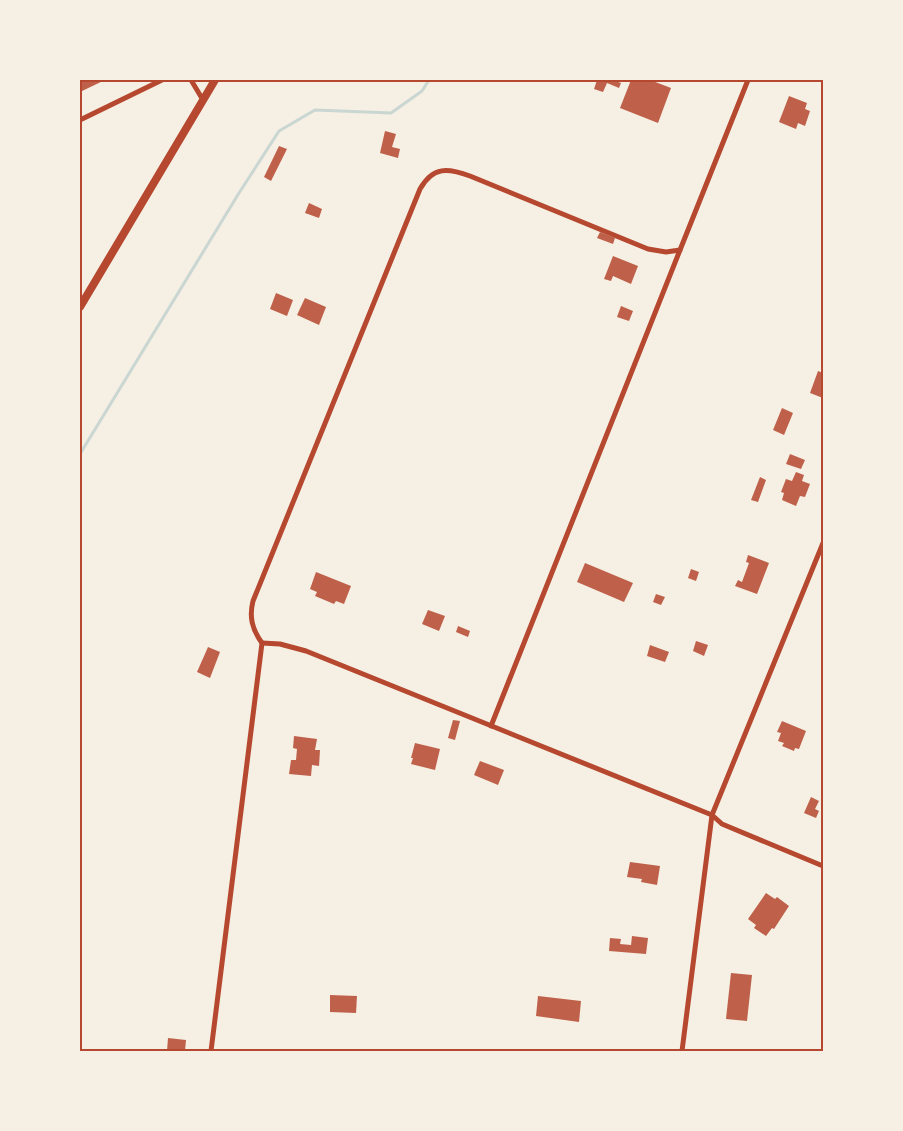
<svg xmlns="http://www.w3.org/2000/svg" width="903" height="1131" viewBox="0 0 903 1131" font-family="Raleway,sans-serif">
<style>
.lines{fill:none;stroke-linecap:round;stroke-linejoin:round}
.stream{stroke:#c9d6d2;stroke-width:3}
.building{fill:#bf614a}
.minor{stroke:#b5482f;stroke-width:5}
.secondary{stroke:#b5482f;stroke-width:8}
.neatline{fill:none;stroke:#b5482f;stroke-width:2}
</style>
<rect width="100%" height="100%" fill="#f6efe4"/>
<g class="lines">
<polyline class="stream" points="80,454 239,193 279,131 315,110 391,113 422,91 429,80"/>
</g>
<g class="building">
<polygon points="80,80 105,80 80,92"/>
<polygon points="597,80 613,80 621,83 619,88 607,83 603,92 594,89"/>
<polygon points="631,80 650,80 671,88 658,123 620,108"/>
<polygon points="789,96 807,103 805,109 810,111 805,126 798,123 796,129 779,122"/>
<polygon points="385,131 396,134 392,147 400,149 398,158 380,153"/>
<polygon points="279,146 287,149 271,181 264,177"/>
<polygon points="309,203 322,209 319,218 305,213"/>
<polygon points="600,232 615,238 613,244 597,238"/>
<polygon points="613,256 638,266 631,284 613,276 611,281 604,279"/>
<polygon points="276,293 293,300 287,316 270,309"/>
<polygon points="305,298 326,307 319,325 297,315"/>
<polygon points="621,306 633,311 629,321 617,317"/>
<polygon points="818,371 823,373 823,398 810,393"/>
<polygon points="782,408 793,413 784,435 773,430"/>
<polygon points="790,454 805,460 801,469 786,464"/>
<polygon points="796,472 804,475 802,481 810,484 805,497 800,496 796,506 782,500 784,493 781,492 786,479 792,481"/>
<polygon points="760,477 766,480 758,502 751,500"/>
<polygon points="748,555 769,563 757,594 735,586 738,580 742,582 749,563 746,562"/>
<polygon points="585,563 633,583 624,602 577,582"/>
<polygon points="691,569 699,572 696,581 688,578"/>
<polygon points="316,572 351,586 344,604 336,601 334,604 315,596 317,592 310,589"/>
<polygon points="656,594 665,597 661,605 653,602"/>
<polygon points="428,610 445,616 439,631 422,624"/>
<polygon points="458,626 470,631 468,637 456,632"/>
<polygon points="696,641 708,645 704,656 693,651"/>
<polygon points="650,645 669,652 665,662 647,656"/>
<polygon points="208,647 220,652 210,678 197,672"/>
<polygon points="453,720 460,721 455,740 448,738"/>
<polygon points="782,721 806,731 799,749 795,748 794,751 782,746 784,743 778,741 781,733 777,732"/>
<polygon points="294,736 317,739 315,750 320,750 319,766 312,765 311,776 289,774 291,760 296,760 297,749 293,748"/>
<polygon points="415,743 440,749 435,770 411,764 413,758 411,758"/>
<polygon points="480,761 504,770 498,785 474,775"/>
<polygon points="811,797 819,801 815,809 819,811 816,818 804,813"/>
<polygon points="630,862 660,866 657,885 641,882 642,879 627,877"/>
<polygon points="766,893 775,899 777,897 789,906 774,929 772,928 766,936 754,928 756,925 748,919"/>
<polygon points="632,936 648,938 646,954 609,951 610,938 621,939 620,944 631,945"/>
<polygon points="731,973 752,975 747,1021 726,1019"/>
<polygon points="330,995 357,996 356,1013 330,1012"/>
<polygon points="538,996 581,1001 579,1022 536,1016"/>
<polygon points="168,1038 186,1040 185,1051 167,1051"/>
</g>
<g class="lines">
<g class="minor">
<polyline points="191,80 203,100"/>
<polyline points="80,120 162,80"/>
<polyline points="262,643 280,644 306,651 712,815 722,824 823,866"/>
<polyline points="491,726 680,250"/>
<path d="M211,1051L262,643C252,629 249,617 253,601L420,189C433,166 448,168 470,176L648,249L666,252L680,250L748,80"/>
<polyline points="682,1051 712,815 823,543"/>
</g>
<polyline class="secondary" points="80,307 215,80"/>
</g>
<rect width="903" height="1131" fill="none" stroke="#f6efe4" stroke-width="162"/>
<rect x="81" y="81" width="741" height="969" class="neatline"/>
</svg>
